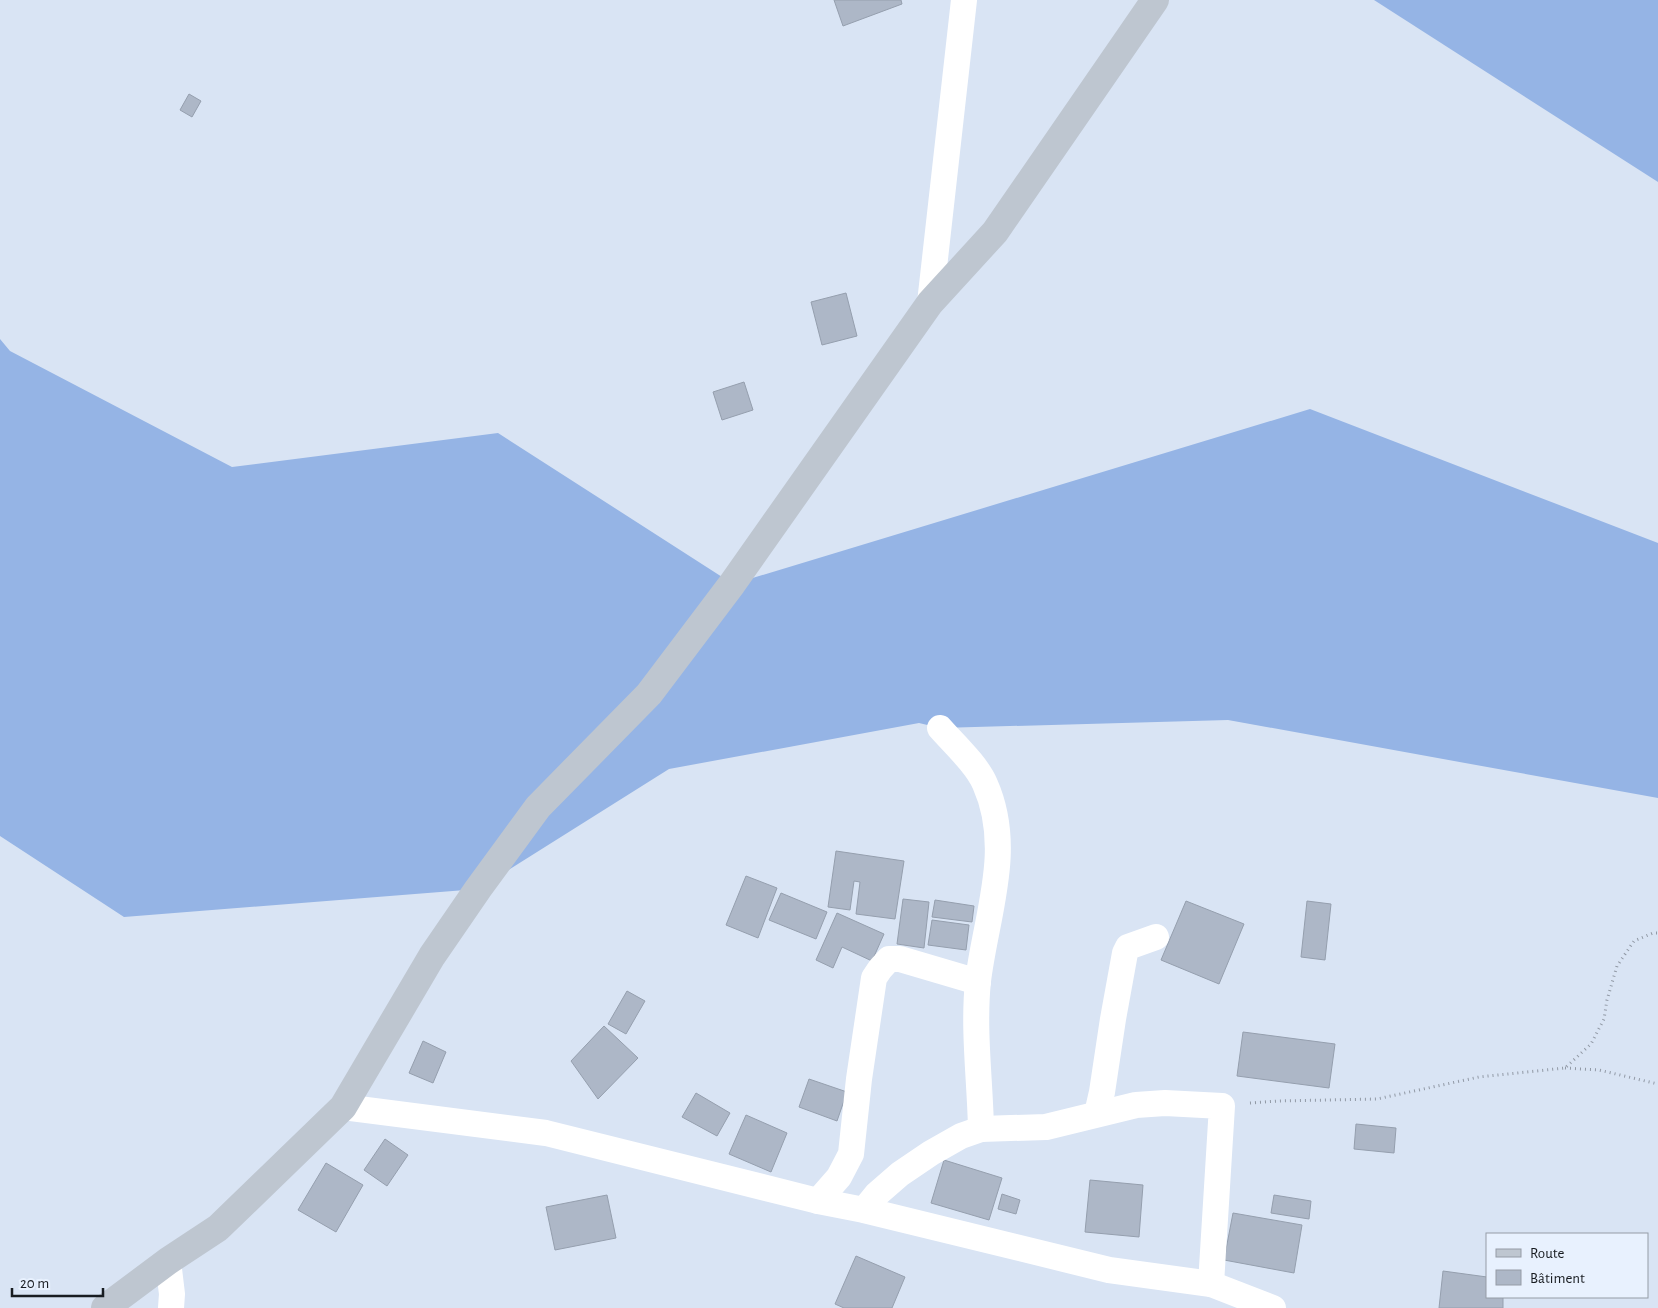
<svg xmlns="http://www.w3.org/2000/svg" width="1658" height="1308" font-family="'Alegreya Sans',sans-serif">
<style>
.forest{fill:#95b4e5}
.building{fill:#adb7c7;stroke:#959fae}
.lines{fill:none;stroke-linecap:round;stroke-linejoin:round}
.path{stroke:#9199a5;stroke-width:3;stroke-dasharray:1 4;stroke-linecap:butt}
.street{stroke:#fff;stroke-width:26}
.secondary{stroke:#bec6d0;stroke-width:28}
</style>
<rect width="100%" height="100%" fill="#d9e4f4"/>
<!-- forest -->
<g class="forest">
<path d="M 1374,0 L 1658,0 L 1658,182 Z"/>
<path d="M 0,339 L 10,351 L 232,467 L 498,433 L 733,584 L 1310,409 L 1658,543 L 1658,798 L 1228,720 L 940,728 L 919,723 L 669,769 L 478,889 L 124,917 L 0,836 Z"/>
</g>
<!-- building -->
<g class="building">
<path d="M 834,0 L 901,0 L 902,4 L 843,26 Z"/>
<path d="M 189,94 L 201,101 L 192,117 L 180,110 Z"/>
<path d="M 846,293 L 857,336 L 822,345 L 811,302 Z"/>
<path d="M 744,382 L 753,410 L 722,420 L 713,392 Z"/>
<path d="M 836,851 L 904,861 L 895,919 L 856,914 L 860,882 L 854,881 L 850,910 L 828,907 Z"/>
<path d="M 746,876 L 777,888 L 758,938 L 726,925 Z"/>
<path d="M 781,893 L 827,912 L 816,939 L 769,920 Z"/>
<path d="M 903,899 L 929,902 L 924,948 L 897,944 Z"/>
<path d="M 935,900 L 974,906 L 972,922 L 932,917 Z"/>
<path d="M 1186,901 L 1244,924 L 1219,984 L 1161,960 Z"/>
<path d="M 1307,901 L 1331,904 L 1325,960 L 1301,957 Z"/>
<path d="M 837,913 L 884,934 L 872,961 L 842,947 L 833,968 L 816,960 Z"/>
<path d="M 932,920 L 969,925 L 966,950 L 928,945 Z"/>
<path d="M 627,991 L 645,1001 L 626,1034 L 608,1024 Z"/>
<path d="M 604,1026 L 638,1058 L 598,1099 L 571,1061 Z"/>
<path d="M 1243,1032 L 1335,1044 L 1329,1088 L 1237,1076 Z"/>
<path d="M 423,1041 L 446,1052 L 433,1083 L 409,1073 Z"/>
<path d="M 809,1079 L 847,1092 L 837,1121 L 799,1107 Z"/>
<path d="M 696,1093 L 730,1113 L 717,1136 L 682,1117 Z"/>
<path d="M 746,1115 L 787,1133 L 771,1172 L 729,1154 Z"/>
<path d="M 1356,1124 L 1396,1128 L 1394,1153 L 1354,1149 Z"/>
<path d="M 385,1139 L 408,1155 L 387,1186 L 364,1170 Z"/>
<path d="M 944,1160 L 1002,1178 L 989,1220 L 931,1203 Z"/>
<path d="M 326,1163 L 363,1185 L 336,1232 L 298,1210 Z"/>
<path d="M 1090,1180 L 1143,1185 L 1139,1237 L 1085,1232 Z"/>
<path d="M 1002,1194 L 1020,1200 L 1016,1214 L 998,1209 Z"/>
<path d="M 607,1195 L 616,1238 L 555,1250 L 546,1207 Z"/>
<path d="M 1274,1195 L 1311,1201 L 1309,1219 L 1271,1213 Z"/>
<path d="M 1233,1213 L 1302,1225 L 1294,1273 L 1224,1260 Z"/>
<path d="M 856,1256 L 905,1277 L 892,1308 L 844,1308 L 835,1304 Z"/>
<path d="M 1443,1271 L 1487,1277 L 1487,1297 L 1503,1297 L 1503,1308 L 1439,1308 Z"/>
</g>
<g class="lines">
<!-- path -->
<g class="path">
<path d="M 1565,1068 L 1599,1070 L 1658,1084"/>
<path d="M 1250,1103 L 1278,1101 L 1377,1099 L 1479,1077 L 1565,1068 L 1591,1044 L 1604,1019 L 1607,1000 L 1617,966 L 1634,941 L 1653,933 L 1658,933"/>
</g>
<!-- street -->
<g class="street">
<path d="M 930,303 L 964,0"/>
<path d="M 940,728 C 954,744 977,765 985,784 C 1014,849 986,915 978,981 C 973,1030 980,1080 981,1129"/>
<path d="M 343,1107 L 546,1133 L 818,1201 L 864,1210 L 1109,1270 L 1211,1284 L 1273,1308"/>
<path d="M 1097,1114 L 1102,1092 L 1113,1019 L 1125,953 L 1128,947 L 1156,937"/>
<path d="M 818,1201 L 839,1177 L 851,1154 L 859,1079 L 874,978 L 880,969 L 889,959 L 900,959 L 978,982"/>
<path d="M 864,1210 L 877,1194 L 900,1174 L 931,1153 L 961,1136 L 981,1129 L 1046,1127 L 1136,1105 L 1165,1103 L 1222,1106 L 1211,1284"/>
<path d="M 168,1261 L 172,1294 L 171,1308"/>
</g>
<!-- secondary -->
<path class="secondary" d="M 105,1308 L 168,1261 L 218,1228 L 343,1107 L 432,956 L 478,889 L 538,807 L 649,694 L 732,584 L 930,303 L 995,232 L 1155,0"/>
</g>
<!-- legend -->
<rect x="1486" y="1233" width="162" height="65" fill="#e8f1fe" stroke="#959ca6"/>
<rect x="1496" y="1249" width="25" height="8" fill="#bec6d0" stroke="#959ca6"/>
<text x="1530" y="1258" font-size="15" fill="#181c21">Route</text>
<rect x="1496" y="1270" width="25" height="15" fill="#adb7c7" stroke="#959ca6"/>
<text x="1530" y="1283" font-size="15" fill="#181c21">Bâtiment</text>
<!-- scale -->
<path d="M12 1288v8h91v-8" fill="none" stroke="#181c21" stroke-width="2.5"/>
<text x="20" y="1288" font-size="15" fill="#181c21" stroke="#e8f1fe" stroke-width="4" paint-order="stroke">20 m</text>
</svg>
